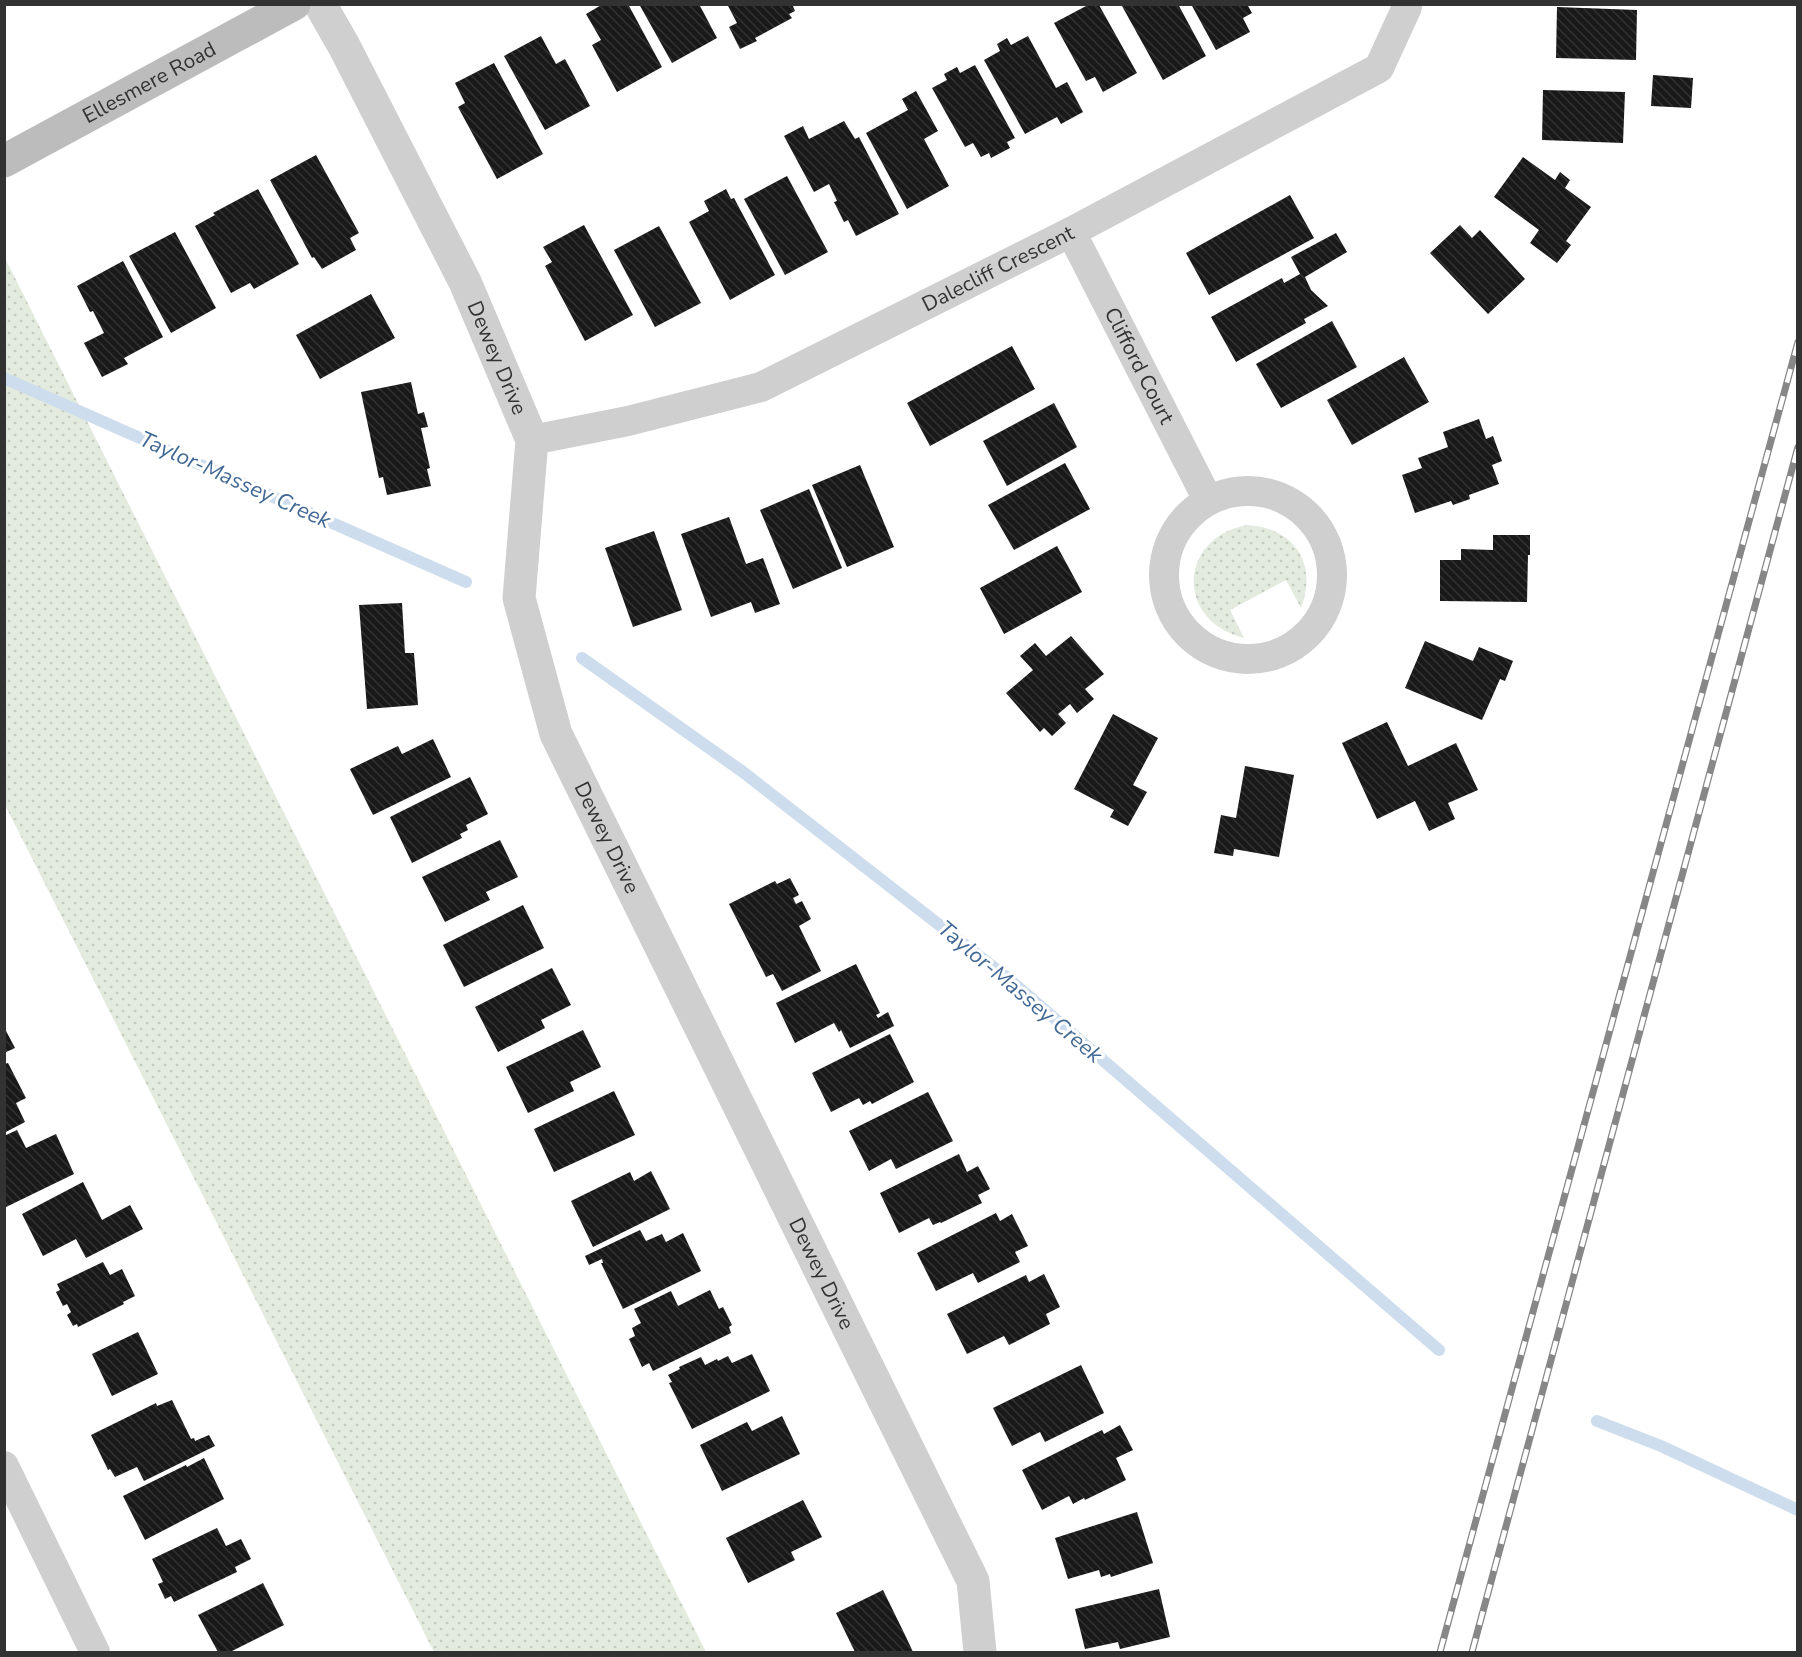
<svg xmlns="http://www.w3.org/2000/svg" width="1802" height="1657" font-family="'Nunito Sans',sans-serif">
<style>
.grass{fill:url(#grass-dots)}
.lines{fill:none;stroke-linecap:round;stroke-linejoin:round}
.stream{stroke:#cedded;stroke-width:12}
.building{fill:url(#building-back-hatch)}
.minor{stroke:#cfcfcf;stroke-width:30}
.tertiary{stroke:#cfcfcf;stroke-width:33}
.secondary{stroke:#bcbcbc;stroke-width:33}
.rail-casing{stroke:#878787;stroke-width:7}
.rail{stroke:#fff;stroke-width:4.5;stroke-dasharray:14;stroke-linecap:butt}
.labels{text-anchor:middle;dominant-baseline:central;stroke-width:6;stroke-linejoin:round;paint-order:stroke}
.street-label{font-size:21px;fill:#323232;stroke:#fff}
.water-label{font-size:22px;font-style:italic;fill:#406894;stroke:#fff}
</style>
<defs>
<pattern id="grass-dots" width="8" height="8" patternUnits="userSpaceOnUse" patternTransform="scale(1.5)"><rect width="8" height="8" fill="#e3ebde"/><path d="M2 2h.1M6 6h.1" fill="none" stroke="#c3cabf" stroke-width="1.8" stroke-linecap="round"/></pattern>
<pattern id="building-back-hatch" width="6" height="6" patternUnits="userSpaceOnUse" patternTransform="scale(1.5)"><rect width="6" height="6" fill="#191919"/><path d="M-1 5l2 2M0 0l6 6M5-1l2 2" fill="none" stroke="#323232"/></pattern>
</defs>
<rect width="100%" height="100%" fill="#fff"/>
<!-- grass -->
<g class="grass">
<path d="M 4,258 L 5,258 L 706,1652 L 434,1652 L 5,805 Z"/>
<path d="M 1247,525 C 1294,528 1318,563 1301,608 L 1286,580 L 1230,610 L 1244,638 C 1175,621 1178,538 1247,525 Z"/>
</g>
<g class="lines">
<!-- stream -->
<g class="stream">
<path d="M 4,378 L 466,582"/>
<path d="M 582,658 L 743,772 L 1010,980 L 1439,1350"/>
<path d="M 1597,1421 L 1661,1446 L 1798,1510"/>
</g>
</g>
<!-- building -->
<g class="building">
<path d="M 603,4 L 628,4 L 662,67 L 617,92 L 592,45 L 601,40 L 586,14 Z"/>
<path d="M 639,4 L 699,4 L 717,38 L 672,63 Z"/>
<path d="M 727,4 L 792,4 L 795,11 L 789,14 L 792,18 L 755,38 L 757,41 L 740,49 L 729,27 L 737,23 Z"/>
<path d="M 1124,4 L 1178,4 L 1206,56 L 1163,80 L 1122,6 Z"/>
<path d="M 1191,4 L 1247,4 L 1252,13 L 1243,18 L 1250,32 L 1216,50 Z"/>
<path d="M 1088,5 L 1099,5 L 1137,73 L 1103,92 L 1095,77 L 1086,81 L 1054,23 Z"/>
<path d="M 1557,7 L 1637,10 L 1636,60 L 1556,58 Z"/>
<path d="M 541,36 L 556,64 L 565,59 L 590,106 L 545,130 L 504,56 Z"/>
<path d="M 1028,36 L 1056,88 L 1067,82 L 1083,112 L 1061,124 L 1057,117 L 1025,134 L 984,60 L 1000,51 L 997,44 L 1007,38 L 1011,45 Z"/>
<path d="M 494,63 L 543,154 L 497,179 L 458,107 L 465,103 L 455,83 Z"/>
<path d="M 975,65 L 1015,138 L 1007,142 L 1010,148 L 991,158 L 989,153 L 981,157 L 973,143 L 965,147 L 932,88 L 947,80 L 944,74 L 957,67 L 960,73 Z"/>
<path d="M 1653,75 L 1693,78 L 1691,108 L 1651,106 Z"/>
<path d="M 1543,90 L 1625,92 L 1623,143 L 1542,140 Z"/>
<path d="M 916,91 L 938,131 L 924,139 L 949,186 L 907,209 L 866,133 L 908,110 L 902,99 Z"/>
<path d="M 844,121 L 855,139 L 859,137 L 899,214 L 856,236 L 848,220 L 844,222 L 834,202 L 837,201 L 829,184 L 814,192 L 784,136 L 803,126 L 809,139 Z"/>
<path d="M 316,155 L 359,233 L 350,238 L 356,250 L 322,269 L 314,257 L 312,258 L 270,180 Z"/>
<path d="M 1523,157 L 1555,180 L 1560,172 L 1570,180 L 1565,188 L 1591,207 L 1566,241 L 1571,245 L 1557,263 L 1530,243 L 1539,230 L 1494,197 Z"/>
<path d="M 787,176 L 828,252 L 785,275 L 744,199 Z"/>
<path d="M 258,189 L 299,264 L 254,289 L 250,283 L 231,293 L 195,226 L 215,215 L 213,213 Z"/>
<path d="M 726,189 L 731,199 L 734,198 L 775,275 L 730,300 L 689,222 L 709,211 L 704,201 Z"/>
<path d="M 1290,195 L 1314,238 L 1209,295 L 1186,253 Z"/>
<path d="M 584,225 L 633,315 L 585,341 L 545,266 L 552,262 L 543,247 Z"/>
<path d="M 1460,225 L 1472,238 L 1480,230 L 1525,279 L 1488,314 L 1430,253 Z"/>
<path d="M 659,226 L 701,303 L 655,327 L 614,250 Z"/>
<path d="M 175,232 L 216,308 L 171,333 L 129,256 Z"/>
<path d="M 1336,233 L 1347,252 L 1305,277 L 1311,290 L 1328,306 L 1304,319 L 1306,323 L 1236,362 L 1211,317 L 1282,278 L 1284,283 L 1300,274 L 1291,257 Z"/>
<path d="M 123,261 L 163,337 L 124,358 L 128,364 L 102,377 L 84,343 L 104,333 L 93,311 L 90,312 L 77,286 Z"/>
<path d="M 371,294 L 395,338 L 320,379 L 296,335 Z"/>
<path d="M 1332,321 L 1357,367 L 1281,408 L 1256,364 Z"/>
<path d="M 1012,346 L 1035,389 L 930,446 L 907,403 Z"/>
<path d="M 1404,357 L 1429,402 L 1352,445 L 1327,400 Z"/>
<path d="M 411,382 L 418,414 L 424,412 L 428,427 L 421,428 L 430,468 L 427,469 L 431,486 L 387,495 L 383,477 L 379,478 L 361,392 Z"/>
<path d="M 1054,403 L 1077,447 L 1007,486 L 983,441 Z"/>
<path d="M 1479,419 L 1486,439 L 1493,436 L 1502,461 L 1492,465 L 1499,484 L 1469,495 L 1470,499 L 1453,505 L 1451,501 L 1415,513 L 1402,475 L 1422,468 L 1418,458 L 1448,447 L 1443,432 Z"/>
<path d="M 1065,463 L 1090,509 L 1014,550 L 988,505 Z"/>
<path d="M 860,465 L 894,547 L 847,567 L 812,485 Z"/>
<path d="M 809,489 L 842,568 L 793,589 L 760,510 Z"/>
<path d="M 729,517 L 746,564 L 763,558 L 780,604 L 755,613 L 751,602 L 711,617 L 681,534 Z"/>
<path d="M 654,531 L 682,610 L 633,627 L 605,548 Z"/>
<path d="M 1493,535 L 1530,535 L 1530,555 L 1528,555 L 1527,602 L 1440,601 L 1440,560 L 1461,560 L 1461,549 L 1493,550 Z"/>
<path d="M 1057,546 L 1082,592 L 1004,634 L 980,588 Z"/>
<path d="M 402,603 L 405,653 L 414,653 L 418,705 L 367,709 L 359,605 Z"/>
<path d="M 1071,636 L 1104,674 L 1085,689 L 1094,699 L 1077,713 L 1070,704 L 1058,714 L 1066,723 L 1052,736 L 1044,728 L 1040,732 L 1006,693 L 1033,670 L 1020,656 L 1035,643 L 1046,656 Z"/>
<path d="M 1425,641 L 1473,661 L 1479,647 L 1513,661 L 1505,681 L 1500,679 L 1482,720 L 1405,688 Z"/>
<path d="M 1113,714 L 1158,738 L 1133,785 L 1147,792 L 1128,826 L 1110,817 L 1114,810 L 1074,789 Z"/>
<path d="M 1387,722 L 1408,766 L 1456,743 L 1478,790 L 1448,803 L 1455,819 L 1429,831 L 1415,801 L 1377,819 L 1342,743 Z"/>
<path d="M 433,739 L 451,777 L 373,815 L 350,769 L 398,746 L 402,754 Z"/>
<path d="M 1245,766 L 1294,775 L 1279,857 L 1234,849 L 1233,856 L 1214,853 L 1221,815 L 1236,818 Z"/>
<path d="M 470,777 L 488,814 L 466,825 L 468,830 L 460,834 L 462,838 L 412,863 L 390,817 Z"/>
<path d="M 500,840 L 518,877 L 486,892 L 490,900 L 445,922 L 422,877 Z"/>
<path d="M 790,878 L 799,895 L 793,898 L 796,904 L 802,901 L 811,919 L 799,926 L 821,971 L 782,991 L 773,974 L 766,977 L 729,904 L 775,881 L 777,884 Z"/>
<path d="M 523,905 L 544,948 L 464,987 L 443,945 Z"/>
<path d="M 856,964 L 880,1013 L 876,1015 L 878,1018 L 888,1012 L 894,1026 L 850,1048 L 841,1030 L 839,1032 L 834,1023 L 795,1043 L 776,1003 Z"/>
<path d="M 552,968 L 571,1005 L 541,1020 L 545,1028 L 498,1052 L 475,1007 Z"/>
<path d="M 4,1027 L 15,1048 L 4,1053 Z"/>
<path d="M 583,1030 L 601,1067 L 570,1082 L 574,1091 L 528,1113 L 506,1067 Z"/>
<path d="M 890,1034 L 914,1082 L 872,1104 L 870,1101 L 863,1105 L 859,1098 L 831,1112 L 812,1073 Z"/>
<path d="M 8,1063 L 26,1098 L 16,1103 L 25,1122 L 4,1133 L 4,1064 Z"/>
<path d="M 614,1091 L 635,1135 L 554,1172 L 534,1129 Z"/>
<path d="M 928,1092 L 953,1141 L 896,1169 L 891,1159 L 869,1171 L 849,1131 Z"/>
<path d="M 17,1130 L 26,1148 L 56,1134 L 74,1174 L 4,1208 L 4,1136 Z"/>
<path d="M 959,1154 L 967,1172 L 978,1166 L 990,1189 L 978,1195 L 982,1203 L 941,1223 L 940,1222 L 933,1225 L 929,1218 L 899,1233 L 880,1193 Z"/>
<path d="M 651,1171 L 670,1209 L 593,1247 L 571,1201 L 630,1172 L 634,1181 Z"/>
<path d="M 83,1182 L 102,1220 L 130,1205 L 143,1229 L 86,1258 L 76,1239 L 43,1256 L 22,1214 Z"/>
<path d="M 996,1213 L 1000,1221 L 1012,1214 L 1028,1246 L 1015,1252 L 1020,1262 L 978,1283 L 973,1273 L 936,1291 L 917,1253 Z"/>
<path d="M 640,1230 L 646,1241 L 662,1234 L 666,1242 L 683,1233 L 701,1271 L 623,1309 L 601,1263 L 603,1263 L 602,1259 L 589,1265 L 585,1256 Z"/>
<path d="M 103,1262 L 110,1275 L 122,1269 L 135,1296 L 123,1302 L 124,1304 L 78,1327 L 77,1324 L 73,1326 L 67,1315 L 71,1312 L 67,1304 L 63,1306 L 56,1292 L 60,1290 L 57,1284 Z"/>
<path d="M 1044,1274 L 1060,1307 L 1046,1314 L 1050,1324 L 1009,1345 L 1004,1336 L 967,1354 L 947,1314 L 1026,1275 L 1029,1282 Z"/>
<path d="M 710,1290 L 719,1309 L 723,1307 L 732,1325 L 729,1327 L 731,1333 L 653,1371 L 649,1363 L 642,1367 L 629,1339 L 635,1336 L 632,1328 L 641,1323 L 634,1309 L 671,1291 L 678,1306 Z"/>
<path d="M 138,1332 L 158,1374 L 112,1396 L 92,1354 Z"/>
<path d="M 752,1354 L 770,1391 L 692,1429 L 669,1383 L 672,1382 L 668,1375 L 680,1369 L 679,1367 L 701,1357 L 705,1365 L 717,1359 L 718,1361 L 728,1356 L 732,1363 Z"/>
<path d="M 1081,1365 L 1104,1413 L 1045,1442 L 1040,1432 L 1012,1446 L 993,1408 Z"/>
<path d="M 172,1400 L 191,1439 L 194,1438 L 195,1441 L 209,1435 L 215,1446 L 144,1481 L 137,1467 L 115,1477 L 110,1469 L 108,1470 L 91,1435 L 156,1403 L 157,1406 Z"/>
<path d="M 782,1416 L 800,1454 L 722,1491 L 700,1445 L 747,1422 L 752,1431 Z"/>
<path d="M 1120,1425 L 1133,1450 L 1116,1458 L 1126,1480 L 1085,1500 L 1084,1498 L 1073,1504 L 1069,1496 L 1042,1510 L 1022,1470 L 1102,1430 L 1104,1434 Z"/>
<path d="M 204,1458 L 224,1499 L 145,1540 L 123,1496 L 186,1465 L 187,1467 Z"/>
<path d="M 803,1500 L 822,1537 L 791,1552 L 795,1560 L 748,1583 L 726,1538 Z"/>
<path d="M 1137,1512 L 1153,1563 L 1111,1577 L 1110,1574 L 1101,1577 L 1099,1570 L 1068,1579 L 1055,1538 Z"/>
<path d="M 217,1528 L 226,1546 L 241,1539 L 251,1559 L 235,1567 L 237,1572 L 174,1602 L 171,1596 L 165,1599 L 158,1584 L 163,1582 L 152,1559 Z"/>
<path d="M 263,1583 L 284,1625 L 230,1652 L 218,1652 L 198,1615 Z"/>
<path d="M 1159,1589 L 1170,1637 L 1120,1649 L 1118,1642 L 1085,1649 L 1075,1609 Z"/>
<path d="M 883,1590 L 906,1637 L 913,1652 L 855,1652 L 836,1613 Z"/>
</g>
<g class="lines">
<!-- minor -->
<g class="minor">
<path id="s1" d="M 1071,232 L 1208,500"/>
<path id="s2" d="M 532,440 L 628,421 L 761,387 L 1071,232 L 1379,68 L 1407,7 L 1406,4"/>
<circle cx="1248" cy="575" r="84"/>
<path d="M 4,1466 L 95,1652"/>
</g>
<!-- tertiary -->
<path class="tertiary" id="s3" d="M 320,4 L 344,46 L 465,282 L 532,440 L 519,598 L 556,734 L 973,1581 L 980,1652"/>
<!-- secondary -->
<path class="secondary" id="s4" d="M 4,161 L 294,4"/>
<defs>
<g id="rail">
<path d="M 1440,1652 L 1798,342"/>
<path d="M 1472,1652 L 1798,447"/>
</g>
</defs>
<!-- rail casing -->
<use href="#rail" class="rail-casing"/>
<!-- rail -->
<use href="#rail" class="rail"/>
</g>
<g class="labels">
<!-- street labels -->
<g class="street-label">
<text stroke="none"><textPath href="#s4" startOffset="165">Ellesmere Road</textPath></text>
<text stroke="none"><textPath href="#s2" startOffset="500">Dalecliff Crescent</textPath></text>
<text stroke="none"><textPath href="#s3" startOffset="396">Dewey Drive</textPath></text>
<text stroke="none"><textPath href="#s1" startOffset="150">Clifford Court</textPath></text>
<text stroke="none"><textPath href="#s3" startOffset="900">Dewey Drive</textPath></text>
<text stroke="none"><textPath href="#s3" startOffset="1386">Dewey Drive</textPath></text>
</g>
<!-- water labels -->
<g class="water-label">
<text transform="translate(235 480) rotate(24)">Taylor-Massey Creek</text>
<text transform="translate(1020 992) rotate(40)">Taylor-Massey Creek</text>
</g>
</g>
<!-- border -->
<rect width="1802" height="1657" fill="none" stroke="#323232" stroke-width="12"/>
</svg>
